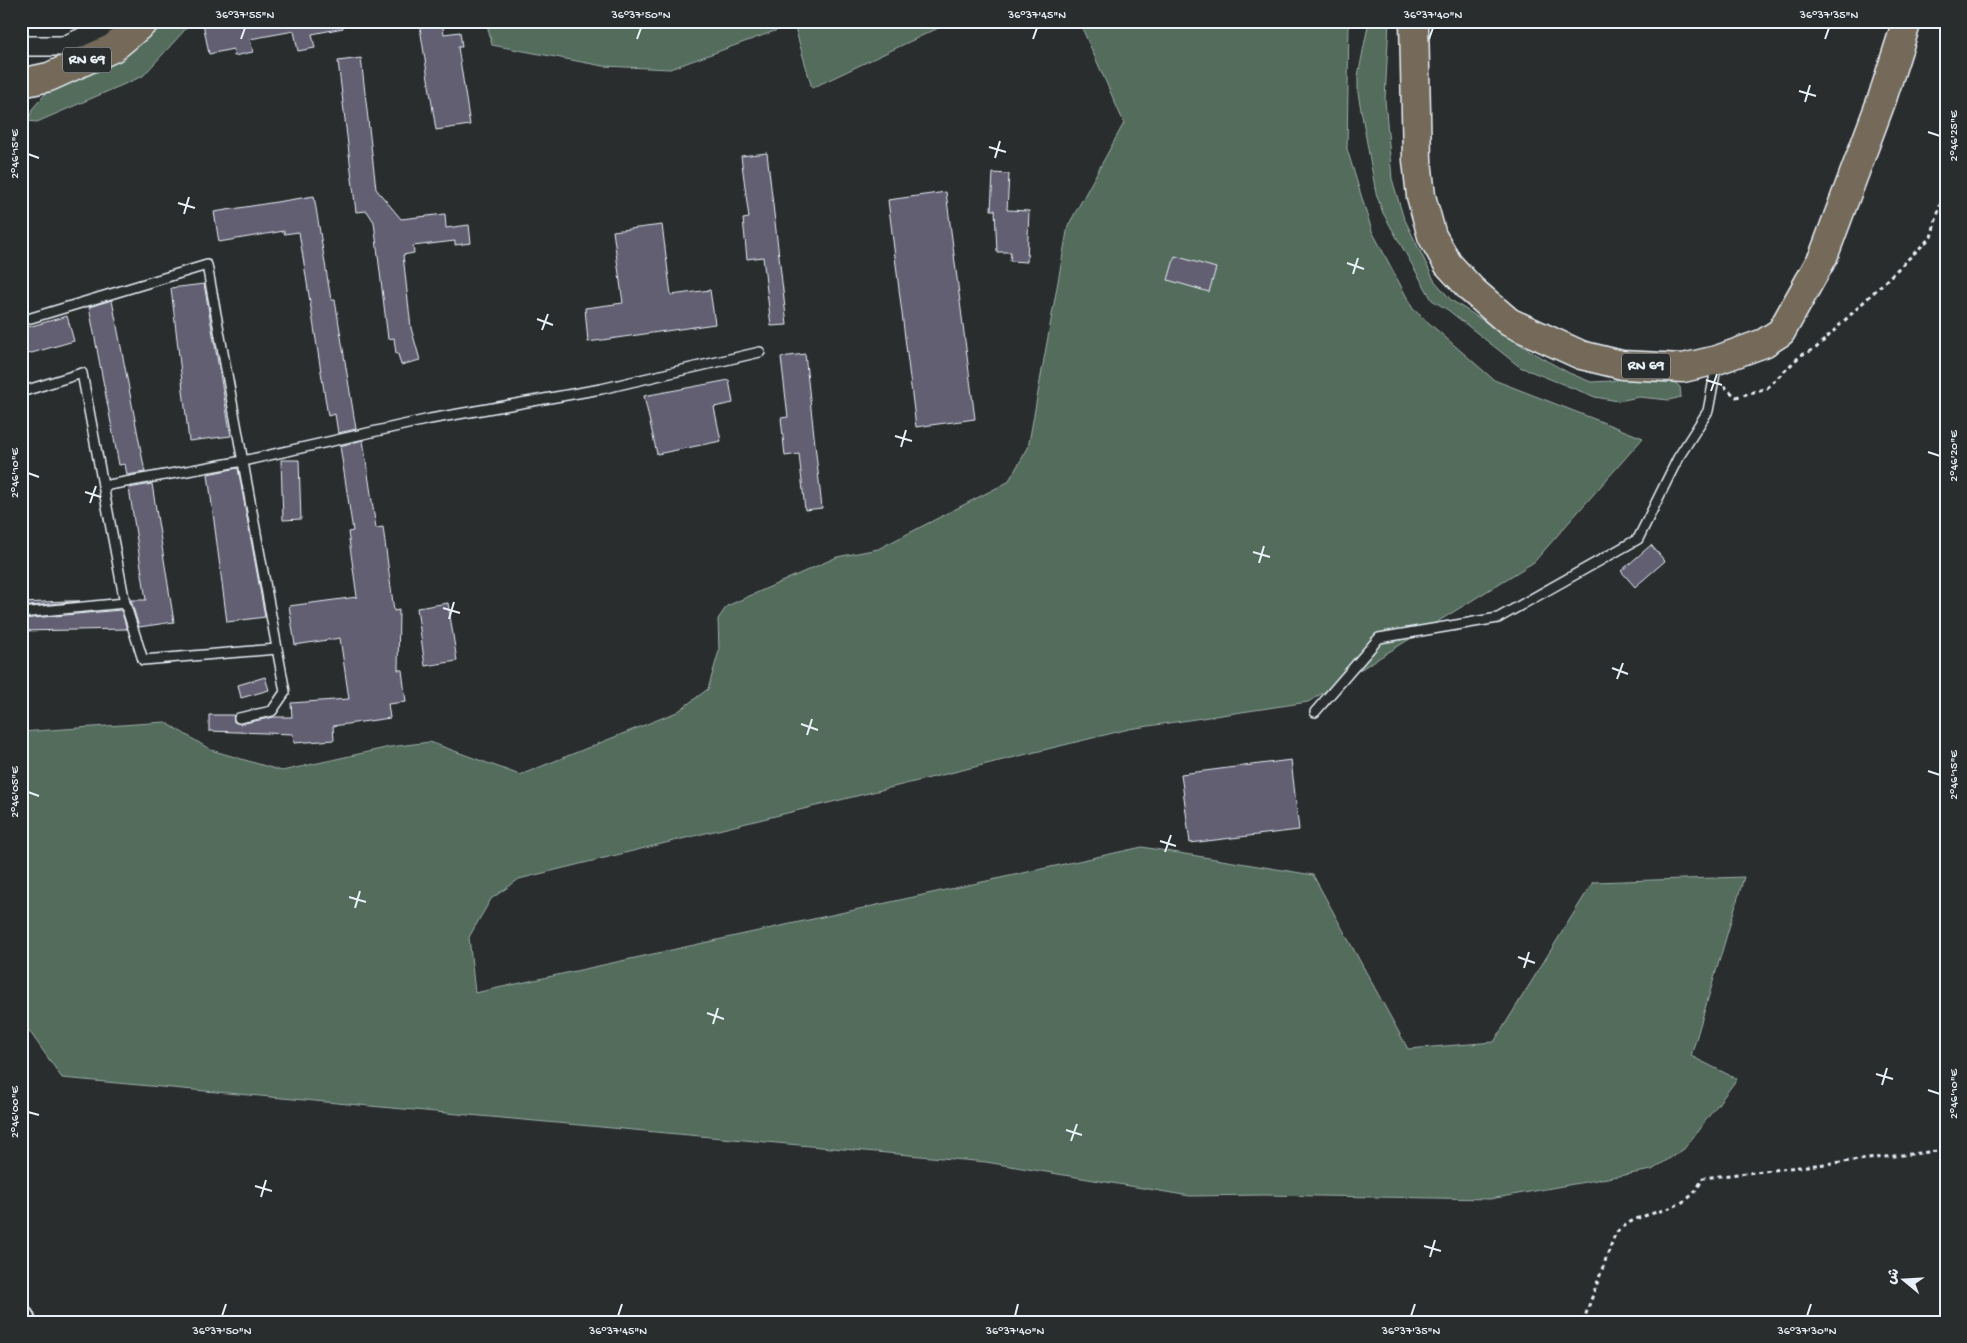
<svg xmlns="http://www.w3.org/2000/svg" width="1967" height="1343" font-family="'Gochi Hand','Playpen Sans Arabic',sans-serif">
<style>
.green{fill:#526c5c;stroke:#9daeaa}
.building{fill:#625f72;stroke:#e8f1f8}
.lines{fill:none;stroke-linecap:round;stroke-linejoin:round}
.lane-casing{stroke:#e8f1f8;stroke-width:12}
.street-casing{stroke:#e8f1f8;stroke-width:22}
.secondary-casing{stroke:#e8f1f8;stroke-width:30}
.primary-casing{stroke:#e8f1f8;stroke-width:31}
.path{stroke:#e8f1f8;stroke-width:3;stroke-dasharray:4 4;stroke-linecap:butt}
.lane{stroke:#2a2d2e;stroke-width:9}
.street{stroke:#2a2d2e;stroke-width:19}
.secondary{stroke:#2a2d2e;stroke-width:26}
.primary{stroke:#746a5a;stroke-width:28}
.ticks{fill:none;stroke:#e8f1f8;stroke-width:2}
.labels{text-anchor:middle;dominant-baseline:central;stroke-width:4;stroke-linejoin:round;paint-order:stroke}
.shield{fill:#2a2d2e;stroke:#afb6bb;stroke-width:1}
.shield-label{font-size:15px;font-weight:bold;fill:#e8f1f8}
.neatline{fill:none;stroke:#e8f1f8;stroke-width:2}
.ticks-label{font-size:12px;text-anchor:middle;fill:#e8f1f8}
</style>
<rect width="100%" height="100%" fill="#2a2d2e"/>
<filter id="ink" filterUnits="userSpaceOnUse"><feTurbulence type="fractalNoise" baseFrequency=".02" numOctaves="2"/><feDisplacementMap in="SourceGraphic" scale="10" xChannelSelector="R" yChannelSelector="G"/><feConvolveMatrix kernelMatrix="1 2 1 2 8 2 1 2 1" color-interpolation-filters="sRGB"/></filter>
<g filter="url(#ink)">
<!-- green -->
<g class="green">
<path d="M 157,21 L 193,21 L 143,76 L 37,122 L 28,121 L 33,108 L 48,91 Z"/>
<path d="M 486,21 L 953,21 L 812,88 L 794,24 L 670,69 L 603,66 L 492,45 Z"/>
<path d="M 1079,21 L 1349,21 L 1347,149 L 1372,231 L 1413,309 L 1494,380 L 1643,438 L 1534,562 L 1308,702 L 1129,729 L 519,879 L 491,899 L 469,937 L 475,993 L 1142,847 L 1313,875 L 1408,1049 L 1494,1042 L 1593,882 L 1744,877 L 1691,1056 L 1737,1079 L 1684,1149 L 1652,1170 L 1490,1199 L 1263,1195 L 1190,1196 L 986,1162 L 62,1078 L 21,1019 L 21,732 L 165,722 L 211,750 L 282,771 L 390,747 L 430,742 L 520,775 L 677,712 L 708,689 L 719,651 L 718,619 L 727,606 L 837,557 L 878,549 L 1008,482 L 1028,448 L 1068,226 L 1124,123 Z"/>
<path d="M 1369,21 L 1389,21 L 1385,100 L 1392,179 L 1403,216 L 1434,280 L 1451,300 L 1540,357 L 1569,373 L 1591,382 L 1611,381 L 1632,376 L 1671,379 L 1680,387 L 1681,397 L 1669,400 L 1639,397 L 1618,401 L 1595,397 L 1520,367 L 1448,310 L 1432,300 L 1383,213 L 1376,193 L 1358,93 L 1358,76 Z"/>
</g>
<!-- building -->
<g class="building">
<path d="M 210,21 L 343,21 L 343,28 L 312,34 L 315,48 L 298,51 L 294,31 L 250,39 L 253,52 L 234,56 L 233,49 L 209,54 L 203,23 Z"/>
<path d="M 419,21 L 442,21 L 444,34 L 460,32 L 462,47 L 458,47 L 470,125 L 436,130 Z"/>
<path d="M 361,58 L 376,189 L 401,219 L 445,214 L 446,228 L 469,225 L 471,243 L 455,245 L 455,241 L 413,246 L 414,253 L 403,255 L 411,328 L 420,360 L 401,365 L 398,354 L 396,354 L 394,338 L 388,339 L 374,222 L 367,211 L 356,212 L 338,61 Z"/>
<path d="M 767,153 L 787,325 L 771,326 L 763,257 L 747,259 L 743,219 L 749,218 L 741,156 Z"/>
<path d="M 993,173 L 1009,174 L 1007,210 L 1029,211 L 1027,262 L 1010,261 L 1011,252 L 997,252 L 995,210 L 991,210 Z"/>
<path d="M 946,192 L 975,419 L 916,427 L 888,200 Z"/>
<path d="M 314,196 L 331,300 L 335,300 L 356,429 L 338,433 L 335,414 L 328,416 L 299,232 L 284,234 L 284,231 L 219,242 L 214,212 Z"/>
<path d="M 662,225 L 671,295 L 710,290 L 715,324 L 588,342 L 585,308 L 623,303 L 613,231 Z"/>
<path d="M 1175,256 L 1216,268 L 1209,292 L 1168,280 Z"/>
<path d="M 204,284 L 231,436 L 189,441 L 171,288 Z"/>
<path d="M 112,300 L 145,472 L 127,475 L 125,464 L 119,465 L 89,307 Z"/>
<path d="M 67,316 L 74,341 L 21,356 L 21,329 Z"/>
<path d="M 805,354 L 822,508 L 805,510 L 799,454 L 785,456 L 781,418 L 788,417 L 781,357 Z"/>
<path d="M 729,380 L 733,403 L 714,407 L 721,441 L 657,454 L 644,396 Z"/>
<path d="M 363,440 L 376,528 L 383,527 L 394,611 L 399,610 L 398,670 L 402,670 L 406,702 L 388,704 L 390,718 L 333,726 L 334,740 L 294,743 L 293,734 L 209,731 L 209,715 L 233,715 L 234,722 L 240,724 L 274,717 L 292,717 L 291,703 L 349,699 L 340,638 L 295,645 L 289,606 L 357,597 L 348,532 L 353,531 L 340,446 Z"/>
<path d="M 281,460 L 299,460 L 301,519 L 283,520 Z"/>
<path d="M 238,468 L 265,617 L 227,622 L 208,474 Z"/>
<path d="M 152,484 L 174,622 L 139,627 L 131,600 L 146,600 L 129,488 Z"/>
<path d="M 1651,545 L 1665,561 L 1635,587 L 1621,571 Z"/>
<path d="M 67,601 L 80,601 L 21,607 L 21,603 Z"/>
<path d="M 448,603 L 457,661 L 425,666 L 417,608 Z"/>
<path d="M 121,610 L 127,629 L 21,631 L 21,619 Z"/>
<path d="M 265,677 L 269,690 L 241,698 L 238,685 Z"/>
<path d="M 1291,760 L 1299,830 L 1190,843 L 1181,774 Z"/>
</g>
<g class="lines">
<defs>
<g id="lane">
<path d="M 21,321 L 207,265 L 285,692 L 272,711 L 239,718"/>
<path d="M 21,392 L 82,373 L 125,603 L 143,660 L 277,649"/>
<path d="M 103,486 L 243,461 L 430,419 L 601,389 L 760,352"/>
<path d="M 21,613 L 125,603"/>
<path d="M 1315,712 L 1379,638 L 1498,618 L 1638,539 L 1678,458 L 1708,411 L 1717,363"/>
</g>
<path id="street" d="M 21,46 L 64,46 L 115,23"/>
<path id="secondary" d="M 21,1319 L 22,1322"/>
<g id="primary">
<path d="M 1414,21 L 1417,160 L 1421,196 L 1432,236 L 1448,264 L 1472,290 L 1509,322 L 1581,355 L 1622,365 L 1683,368 L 1717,360 L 1764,343 L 1781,332 L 1823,257 L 1882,99 L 1907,21"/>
<path d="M 21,83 L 49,77 L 113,48 L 145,21"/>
</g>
</defs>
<!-- lane casing -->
<use href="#lane" class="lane-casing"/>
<!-- street casing -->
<use href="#street" class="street-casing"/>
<!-- secondary casing -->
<use href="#secondary" class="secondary-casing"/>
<!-- primary casing -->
<use href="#primary" class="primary-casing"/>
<!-- path -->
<g class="path">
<path d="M 1724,386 L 1736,397 L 1767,388 L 1801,355 L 1815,349 L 1931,237 L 1946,185"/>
<path d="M 1583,1322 L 1615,1234 C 1637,1209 1671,1216 1693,1194 C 1697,1190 1700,1183 1703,1178 L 1946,1150"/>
</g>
<!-- lane -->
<use href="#lane" class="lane"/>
<!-- street -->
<use href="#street" class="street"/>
<!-- secondary -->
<use href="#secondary" class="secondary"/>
<!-- primary -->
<use href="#primary" class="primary"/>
</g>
</g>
<!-- ticks -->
<path class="ticks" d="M 241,39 L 245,28M 637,39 L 641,28M 1033,39 L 1037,28M 1429,39 L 1433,28M 1825,39 L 1829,28M 1799,91 L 1816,96M 1805,102 L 1810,85M 1928,132 L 1940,136M 989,147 L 1006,152M 28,154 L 39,158M 995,158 L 1000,141M 178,203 L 195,208M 184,214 L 189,197M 1347,263 L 1364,269M 1353,274 L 1358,258M 537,319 L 553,325M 542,330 L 548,314M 1706,380 L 1722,385M 1711,391 L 1717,374M 895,436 L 912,441M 901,447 L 906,430M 1928,452 L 1940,456M 28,473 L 39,477M 85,492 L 101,497M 90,503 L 96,486M 1253,552 L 1270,557M 1259,563 L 1264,546M 443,608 L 460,613M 449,619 L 454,602M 1612,668 L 1628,674M 1617,679 L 1623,663M 801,724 L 818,730M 807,735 L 812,719M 1928,771 L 1940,775M 28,792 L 39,796M 1160,841 L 1176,846M 1165,852 L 1171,835M 349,897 L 366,902M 355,908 L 360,891M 1518,957 L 1535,963M 1524,968 L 1529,952M 707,1013 L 724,1019M 713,1024 L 718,1008M 1876,1074 L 1893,1079M 1882,1085 L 1887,1068M 1928,1090 L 1940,1094M 28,1112 L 39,1115M 1066,1130 L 1082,1135M 1071,1141 L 1077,1124M 255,1186 L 272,1191M 261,1197 L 266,1180M 1424,1246 L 1441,1251M 1430,1257 L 1435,1240M 222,1316 L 226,1304M 618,1316 L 622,1304M 1015,1316 L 1018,1304M 1411,1316 L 1415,1304M 1807,1316 L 1811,1304"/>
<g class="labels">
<!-- shield labels -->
<g class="shield">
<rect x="63" y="47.5" width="48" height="25" rx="4"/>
<rect x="1622" y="353.5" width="48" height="25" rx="4"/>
</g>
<g class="shield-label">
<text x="87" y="60">RN 69</text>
<text x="1646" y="366">RN 69</text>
</g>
</g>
<!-- margin -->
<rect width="1967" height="1343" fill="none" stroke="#2a2d2e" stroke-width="55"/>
<!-- north arrow -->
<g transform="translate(1904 1280) rotate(288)" stroke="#2a2d2e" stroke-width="4" paint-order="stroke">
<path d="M0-4L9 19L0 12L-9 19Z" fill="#e8f1f8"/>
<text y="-8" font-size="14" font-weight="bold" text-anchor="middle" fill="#e8f1f8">ش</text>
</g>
<rect x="28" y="28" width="1912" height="1288" class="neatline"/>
<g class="ticks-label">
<text x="245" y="18">36°37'55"N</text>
<text x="641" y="18">36°37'50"N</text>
<text x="1037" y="18">36°37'45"N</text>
<text x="1433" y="18">36°37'40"N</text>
<text x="1829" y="18">36°37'35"N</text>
<text transform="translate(1953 136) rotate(-90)" y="4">2°46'25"E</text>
<text transform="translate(14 154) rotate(-90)" y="4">2°46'15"E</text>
<text transform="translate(1953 456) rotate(-90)" y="4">2°46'20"E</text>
<text transform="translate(14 473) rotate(-90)" y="4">2°46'10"E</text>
<text transform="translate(1953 775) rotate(-90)" y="4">2°46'15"E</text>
<text transform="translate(14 792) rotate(-90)" y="4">2°46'05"E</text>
<text transform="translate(1953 1094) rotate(-90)" y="4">2°46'10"E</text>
<text transform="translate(14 1112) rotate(-90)" y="4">2°46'00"E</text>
<text x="222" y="1334">36°37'50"N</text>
<text x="618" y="1334">36°37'45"N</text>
<text x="1015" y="1334">36°37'40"N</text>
<text x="1411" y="1334">36°37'35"N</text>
<text x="1807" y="1334">36°37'30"N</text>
</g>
</svg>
